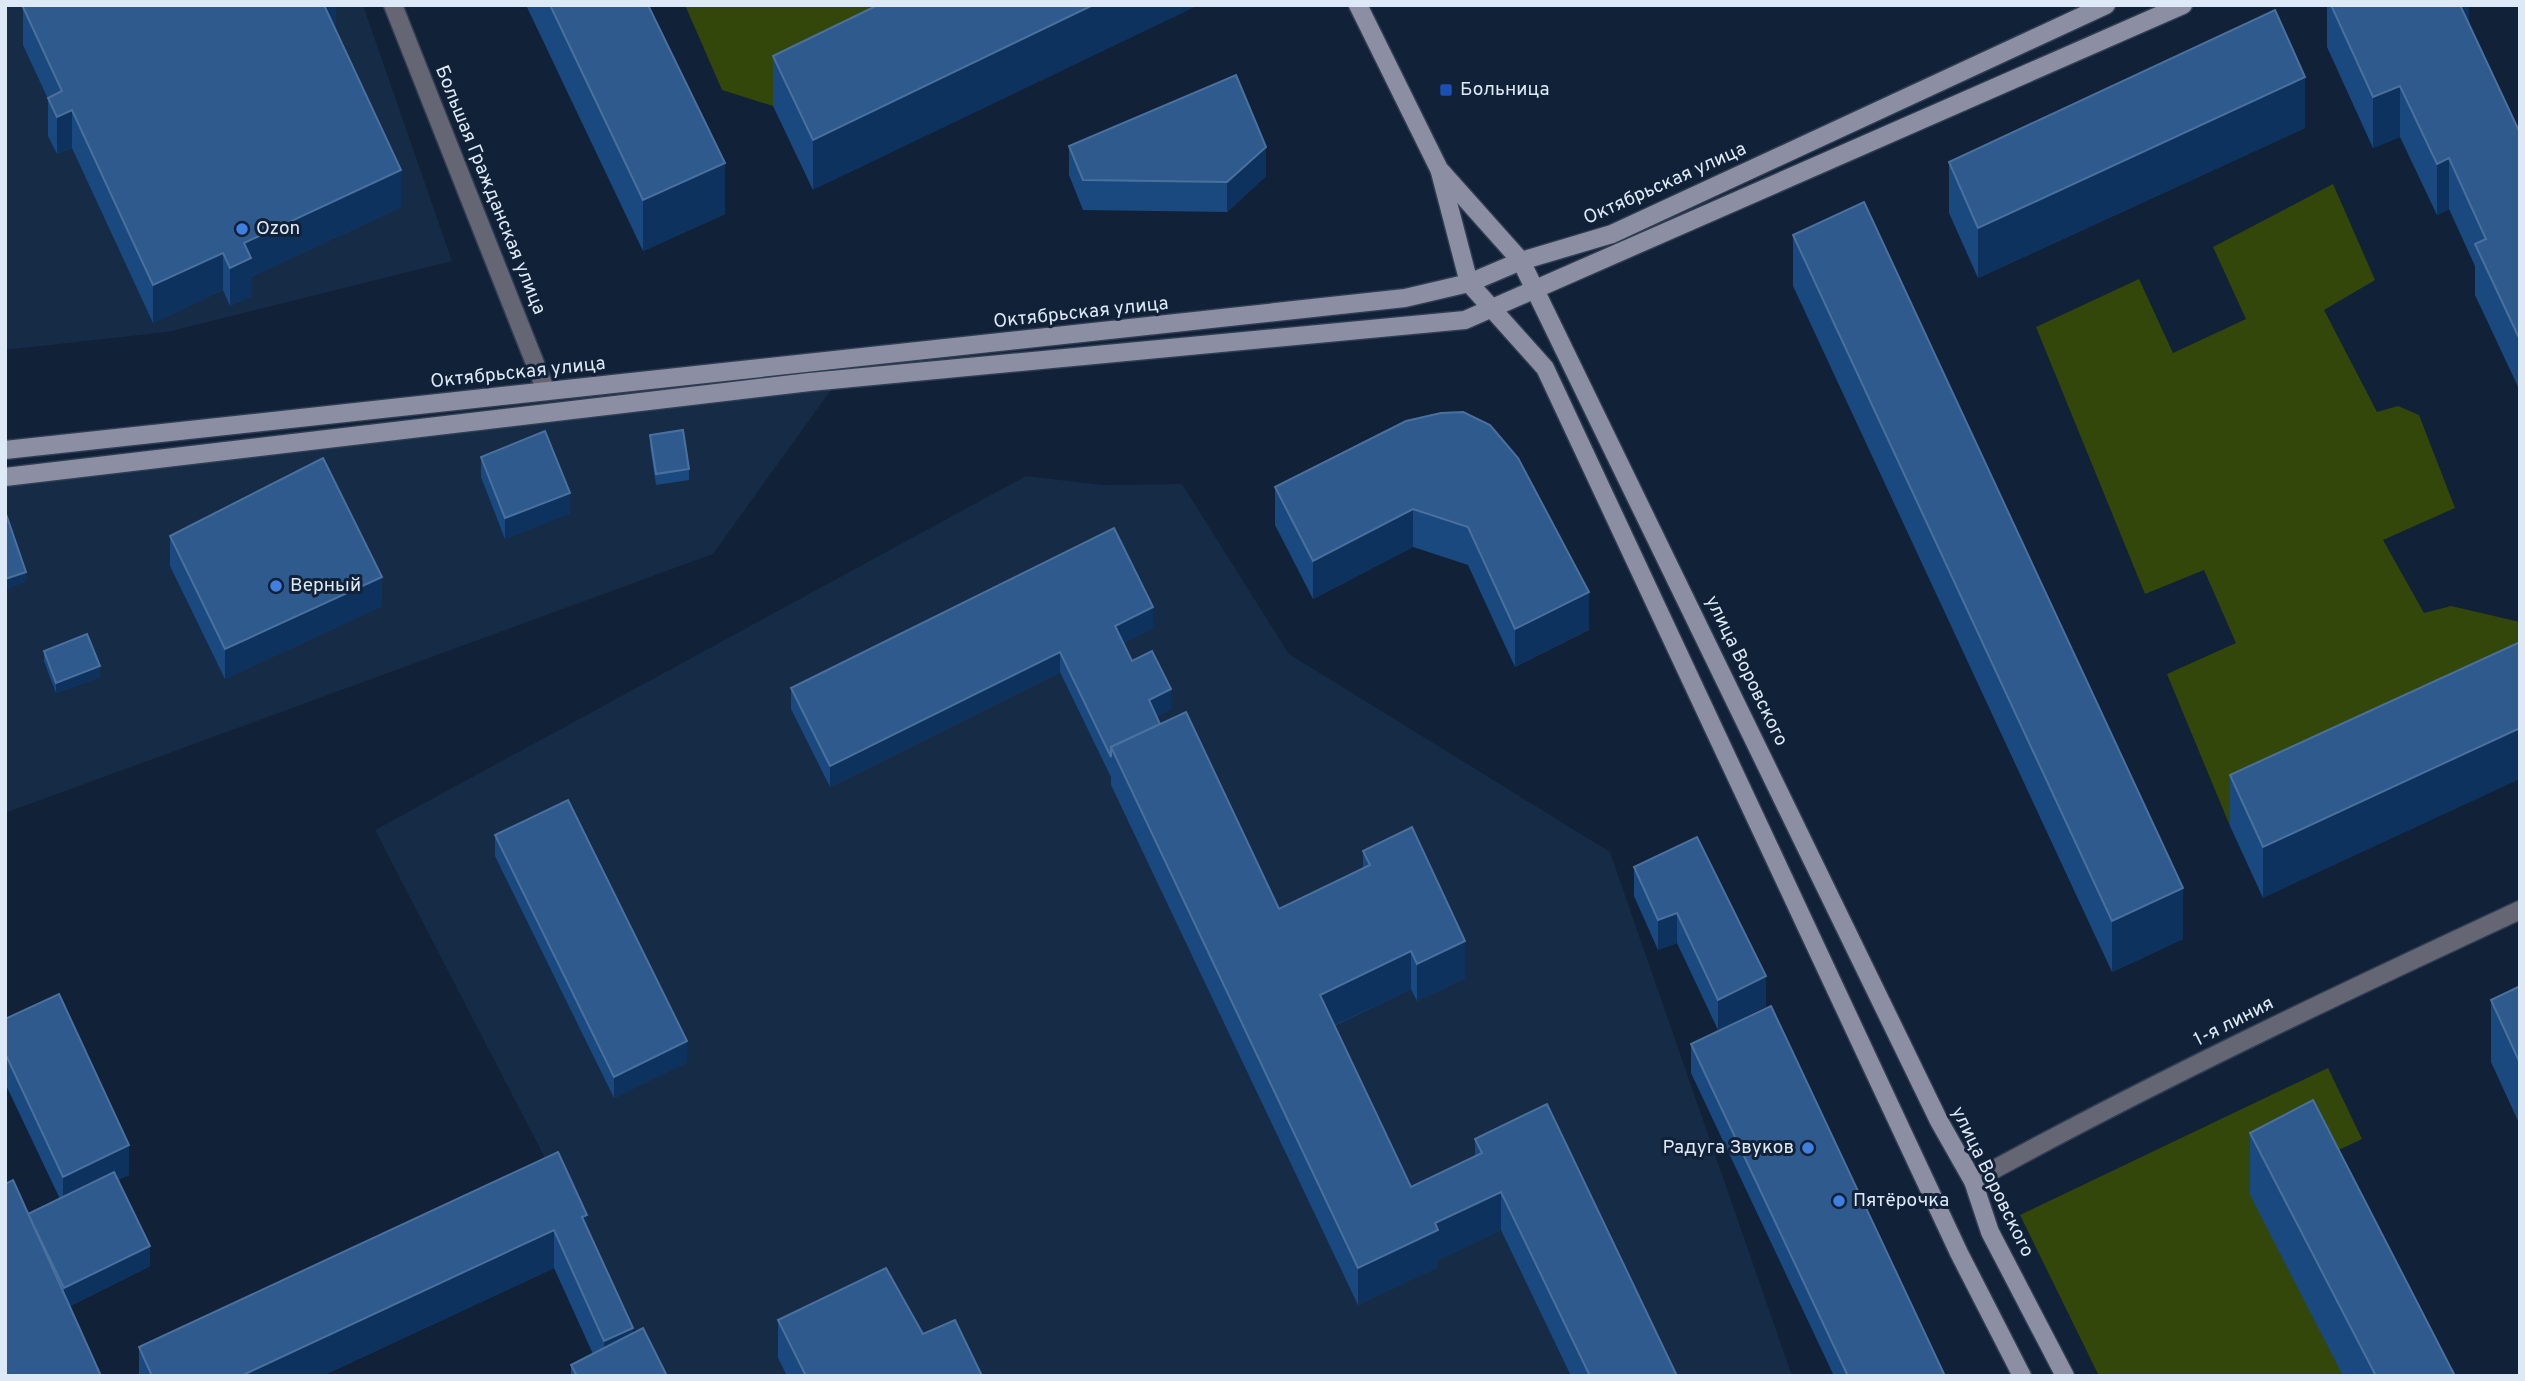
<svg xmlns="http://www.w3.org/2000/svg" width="2525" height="1381" font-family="Overpass,sans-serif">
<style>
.built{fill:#152b46}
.green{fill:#33470a}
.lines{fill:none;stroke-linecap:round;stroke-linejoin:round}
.street-casing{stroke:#2e3d52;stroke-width:21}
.secondary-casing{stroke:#2e3d52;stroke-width:21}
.street{stroke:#656674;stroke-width:18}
.secondary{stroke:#8c8ea4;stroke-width:18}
.wall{fill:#1a4980}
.shaded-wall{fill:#0d325d}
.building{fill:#2f5a8d;stroke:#4a719e;stroke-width:2}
.transit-dot{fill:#1a4fb4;stroke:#112137;stroke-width:2.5}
.shop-dot{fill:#3f7fe0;stroke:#112137;stroke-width:2.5}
.labels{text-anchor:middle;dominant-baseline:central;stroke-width:6;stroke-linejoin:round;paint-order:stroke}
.poi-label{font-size:19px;fill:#dee9f8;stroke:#112137;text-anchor:start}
.street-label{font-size:19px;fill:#dee9f8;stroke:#112137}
</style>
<rect width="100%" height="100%" fill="#112137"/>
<!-- built -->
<g class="built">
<path d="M 5,5 L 363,5 L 452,261 L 167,332 L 5,350 Z"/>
<path d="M 833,387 L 713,554 L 5,813 L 5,487 Z"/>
<path d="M 1026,476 L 1102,485 L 1182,484 L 1289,654 L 1610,852 L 1792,1376 L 658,1376 L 375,830 Z"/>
</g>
<!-- green -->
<g class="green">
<path d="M 685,5 L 984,5 L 773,106 L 722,90 Z"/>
<path d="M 2333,184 L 2375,280 L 2324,310 L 2377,412 L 2398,406 L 2419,415 L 2455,508 L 2383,540 L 2424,613 L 2451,606 L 2520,622 L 2520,693 L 2230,826 L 2167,674 L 2236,643 L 2204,570 L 2145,594 L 2036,327 L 2139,279 L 2173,353 L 2246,319 L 2213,247 Z"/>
<path d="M 2328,1068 L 2362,1139 L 2313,1162 L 2343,1376 L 2099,1376 L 2020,1215 Z"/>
</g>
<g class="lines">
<defs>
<g id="street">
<path d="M 393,5 L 546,391"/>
<path d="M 1973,1181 C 2151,1083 2335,996 2520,910"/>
</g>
<g id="secondary">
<path d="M 1358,5 L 1439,169 L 1521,261 L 1939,1121 L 1973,1181 L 1990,1232 L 2065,1376"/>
<path d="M 1440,172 L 1469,283 L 1545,368 L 1959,1253 L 2022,1376"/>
<path d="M 5,450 L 1405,298 L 1469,283 L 1521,261 L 1612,234 L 2106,5"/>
<path d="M 5,477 L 810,382 L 1465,320 L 2183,5"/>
</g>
</defs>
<!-- street casing -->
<use href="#street" class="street-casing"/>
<!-- secondary casing -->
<use href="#secondary" class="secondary-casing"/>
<!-- street -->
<use href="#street" class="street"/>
<!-- secondary -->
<use href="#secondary" class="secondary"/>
</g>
<!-- wall -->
<g class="wall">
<path d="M 336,5 L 336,30 L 401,207 L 251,277 L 251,296 L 230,306 L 223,290 L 153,323 L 72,148 L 57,154 L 48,136 L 48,99 L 23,45 L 23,7 Z"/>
<path d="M 526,5 L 648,5 L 725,214 L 643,251 Z"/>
<path d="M 878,5 L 813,190 L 773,106 L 773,56 Z"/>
<path d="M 2327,5 L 2469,5 L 2469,24 L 2520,133 L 2520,391 L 2475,295 L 2475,266 L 2449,209 L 2437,215 L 2400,137 L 2373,148 L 2327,47 Z"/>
<path d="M 2305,128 L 1978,278 L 1949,213 L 1949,162 Z"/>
<path d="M 1069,146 L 1266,176 L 1227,212 L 1083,210 L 1069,175 Z"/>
<path d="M 1793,235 L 2183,939 L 2112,972 L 1793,286 Z"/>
<path d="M 1406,421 L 1589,630 L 1515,667 L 1468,565 L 1413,547 L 1313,599 L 1275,525 L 1275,487 Z"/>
<path d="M 650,435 L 689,469 L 689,480 L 656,485 L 650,446 Z"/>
<path d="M 481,457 L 570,513 L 505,539 L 481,477 Z"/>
<path d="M 170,536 L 382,606 L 225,679 L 170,566 Z"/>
<path d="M 1153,628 L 1123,643 L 1132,661 L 1171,709 L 1157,716 L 1160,724 L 1279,909 L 1363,869 L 1363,851 L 1465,978 L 1417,1001 L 1411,989 L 1334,1026 L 1411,1187 L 1475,1156 L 1475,1139 L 1677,1376 L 1571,1376 L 1501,1230 L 1438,1260 L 1438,1267 L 1358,1305 L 1111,785 L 1111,777 L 1060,672 L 830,787 L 791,709 L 791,688 Z"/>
<path d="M 2520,642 L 2263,898 L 2230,826 L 2230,775 Z"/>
<path d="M 44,651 L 100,677 L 56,693 L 44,661 Z"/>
<path d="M 495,835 L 687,1062 L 614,1098 L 495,856 Z"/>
<path d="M 1634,867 L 1766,1006 L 1718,1030 L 1677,943 L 1658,950 L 1634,896 Z"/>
<path d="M 2520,986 L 2519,1123 L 2491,1062 L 2491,1000 Z"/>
<path d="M 5,1019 L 129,1175 L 118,1180 L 150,1266 L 70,1306 L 101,1376 L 5,1376 L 5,1184 L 28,1214 L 60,1199 L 5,1083 Z"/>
<path d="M 1691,1044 L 1945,1376 L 1834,1376 L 1691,1073 Z"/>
<path d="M 2250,1133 L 2455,1376 L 2343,1376 L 2250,1195 Z"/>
<path d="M 558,1152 L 587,1227 L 633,1334 L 667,1376 L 571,1376 L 571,1365 L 593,1354 L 554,1268 L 322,1376 L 139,1376 L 139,1347 Z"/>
<path d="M 778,1320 L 923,1334 L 982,1376 L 787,1376 L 778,1358 Z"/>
</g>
<!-- shaded-wall -->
<g class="shaded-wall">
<path d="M 321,5 L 336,5 L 336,29 Z"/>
<path d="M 1093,5 L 1199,5 L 813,190 L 813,140 Z"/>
<path d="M 2458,5 L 2469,5 L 2469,48 Z"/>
<path d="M 2305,77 L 2305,128 L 1978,278 L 1978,228 Z"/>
<path d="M 2400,86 L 2400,137 L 2373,148 L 2373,97 Z"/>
<path d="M 72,110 L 72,148 L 57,154 L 57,117 Z"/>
<path d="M 1266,147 L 1266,176 L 1227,212 L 1227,182 Z"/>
<path d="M 2449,158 L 2449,209 L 2437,215 L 2437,164 Z"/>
<path d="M 725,163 L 725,214 L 643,251 L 643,200 Z"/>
<path d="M 401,170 L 401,207 L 251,277 L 251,296 L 230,306 L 230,268 L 244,243 Z"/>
<path d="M 223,253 L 223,290 L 153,323 L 153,285 Z"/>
<path d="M 570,493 L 570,513 L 505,539 L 505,518 Z"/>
<path d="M 1413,509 L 1413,547 L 1313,599 L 1313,561 Z"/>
<path d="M 26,572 L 26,582 L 5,590 L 5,579 Z"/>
<path d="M 382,577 L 382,606 L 225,679 L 225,649 Z"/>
<path d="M 1589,592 L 1589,630 L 1515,667 L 1515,629 Z"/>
<path d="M 1153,607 L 1153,628 L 1115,647 L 1115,626 Z"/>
<path d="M 1060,652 L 1060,672 L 830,787 L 830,766 Z"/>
<path d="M 100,666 L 100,677 L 56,693 L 56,683 Z"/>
<path d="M 1171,689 L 1171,709 L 1149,720 L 1149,700 Z"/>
<path d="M 2520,728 L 2520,779 L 2263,898 L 2263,847 Z"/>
<path d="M 2183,888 L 2183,939 L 2112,972 L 2112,921 Z"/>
<path d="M 1677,913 L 1677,943 L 1658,950 L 1658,920 Z"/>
<path d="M 1465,941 L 1465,978 L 1417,1001 L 1417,964 Z"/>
<path d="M 1411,951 L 1411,989 L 1320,1032 L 1320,995 Z"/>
<path d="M 1766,976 L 1766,1006 L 1718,1030 L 1718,1000 Z"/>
<path d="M 687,1041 L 687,1062 L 614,1098 L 614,1077 Z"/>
<path d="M 2520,1061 L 2520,1123 L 2519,1123 L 2519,1061 Z"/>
<path d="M 129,1145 L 129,1175 L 63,1206 L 63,1177 Z"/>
<path d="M 1501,1192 L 1501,1230 L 1438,1260 L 1438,1267 L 1358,1305 L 1358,1268 L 1435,1223 Z"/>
<path d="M 587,1215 L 587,1253 L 582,1217 Z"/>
<path d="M 554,1230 L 554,1268 L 322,1376 L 241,1376 Z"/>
<path d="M 150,1246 L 150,1266 L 64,1309 L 64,1288 Z"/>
<path d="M 633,1328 L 633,1365 L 604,1376 L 604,1341 Z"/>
</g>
<!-- building -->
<g class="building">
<path d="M 26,5 L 324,5 L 401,170 L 244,243 L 251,258 L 230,268 L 223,253 L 153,285 L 72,110 L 57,117 L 48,98 L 62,91 L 23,7 Z"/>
<path d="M 550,5 L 648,5 L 725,163 L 643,200 Z"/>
<path d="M 878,5 L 1093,5 L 813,140 L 773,56 Z"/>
<path d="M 2331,5 L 2460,5 L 2520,133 L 2520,340 L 2475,244 L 2486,239 L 2449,158 L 2437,164 L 2400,86 L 2373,97 Z"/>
<path d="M 2275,10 L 2305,77 L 1978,228 L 1949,162 Z"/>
<path d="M 1236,75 L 1266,147 L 1227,182 L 1083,180 L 1069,146 Z"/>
<path d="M 1864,202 L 2183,888 L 2112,921 L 1793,235 Z"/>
<path d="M 1463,412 L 1490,425 L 1518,458 L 1589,592 L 1515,629 L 1468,527 L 1413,509 L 1313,561 L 1275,487 L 1406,421 L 1441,413 Z"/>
<path d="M 683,430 L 689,469 L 656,474 L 650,435 Z"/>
<path d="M 545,431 L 570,493 L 505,518 L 481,457 Z"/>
<path d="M 323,458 L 382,577 L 225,649 L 170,536 Z"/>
<path d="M 5,511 L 26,572 L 5,579 Z"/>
<path d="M 1114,528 L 1153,607 L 1115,626 L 1132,661 L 1152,651 L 1171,689 L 1149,700 L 1160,724 L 1111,747 L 1111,757 L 1060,652 L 830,766 L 791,688 Z"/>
<path d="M 87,634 L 100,666 L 56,683 L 44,651 Z"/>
<path d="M 2520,642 L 2520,728 L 2263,847 L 2230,775 Z"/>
<path d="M 1186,712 L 1279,909 L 1370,865 L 1363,851 L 1412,827 L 1465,941 L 1417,964 L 1411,951 L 1320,995 L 1411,1187 L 1482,1153 L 1475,1139 L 1547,1104 L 1677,1376 L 1590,1376 L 1501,1192 L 1435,1223 L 1438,1230 L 1358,1268 L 1111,747 Z"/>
<path d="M 568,800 L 687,1041 L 614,1077 L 495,835 Z"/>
<path d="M 1697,837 L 1766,976 L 1718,1000 L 1677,913 L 1658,920 L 1634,867 Z"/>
<path d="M 2520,986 L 2520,1061 L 2519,1061 L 2491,1000 Z"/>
<path d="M 59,994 L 129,1145 L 63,1177 L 5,1053 L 5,1019 Z"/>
<path d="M 1771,1006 L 1945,1376 L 1848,1376 L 1691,1044 Z"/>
<path d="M 2313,1100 L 2455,1376 L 2376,1376 L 2250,1133 Z"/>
<path d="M 558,1152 L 587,1215 L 582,1217 L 633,1328 L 604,1341 L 554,1230 L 241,1376 L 152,1376 L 139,1347 Z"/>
<path d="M 114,1172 L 150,1246 L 64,1288 L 28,1214 Z"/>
<path d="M 13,1180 L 101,1376 L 7,1376 L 5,1372 L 5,1184 Z"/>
<path d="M 886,1268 L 923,1334 L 955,1320 L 982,1376 L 806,1376 L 778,1320 Z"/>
<path d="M 643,1328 L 667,1376 L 577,1376 L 571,1365 Z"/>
</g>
<!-- markers -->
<rect class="transit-dot" x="1439" y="83" width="14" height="14" rx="3.5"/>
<g class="shop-dot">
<circle cx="242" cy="229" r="7"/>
<circle cx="276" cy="586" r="7"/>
<circle cx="1808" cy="1148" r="7"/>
<circle cx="1839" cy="1201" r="7"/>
</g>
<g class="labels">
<!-- poi labels -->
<g class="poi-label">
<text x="1460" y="90">Больница</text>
<text x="256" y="229">Ozon</text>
<text x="290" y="586">Верный</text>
<text x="1794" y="1148" text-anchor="end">Радуга Звуков</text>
<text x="1853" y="1201">Пятёрочка</text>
</g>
<!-- street labels -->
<g class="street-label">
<text transform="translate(1665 184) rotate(-24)">Октябрьская улица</text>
<text transform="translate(490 190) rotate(68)">Большая Гражданская улица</text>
<text transform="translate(1081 313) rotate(-6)">Октябрьская улица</text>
<text transform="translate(518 373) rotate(-6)">Октябрьская улица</text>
<text transform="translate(1746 671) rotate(64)">улица Воровского</text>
<text transform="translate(2234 1022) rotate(-27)">1-я линия</text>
<text transform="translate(1992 1182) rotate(64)">улица Воровского</text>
</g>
</g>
<!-- border -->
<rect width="2525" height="1381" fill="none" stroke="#dee9f8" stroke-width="14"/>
</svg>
